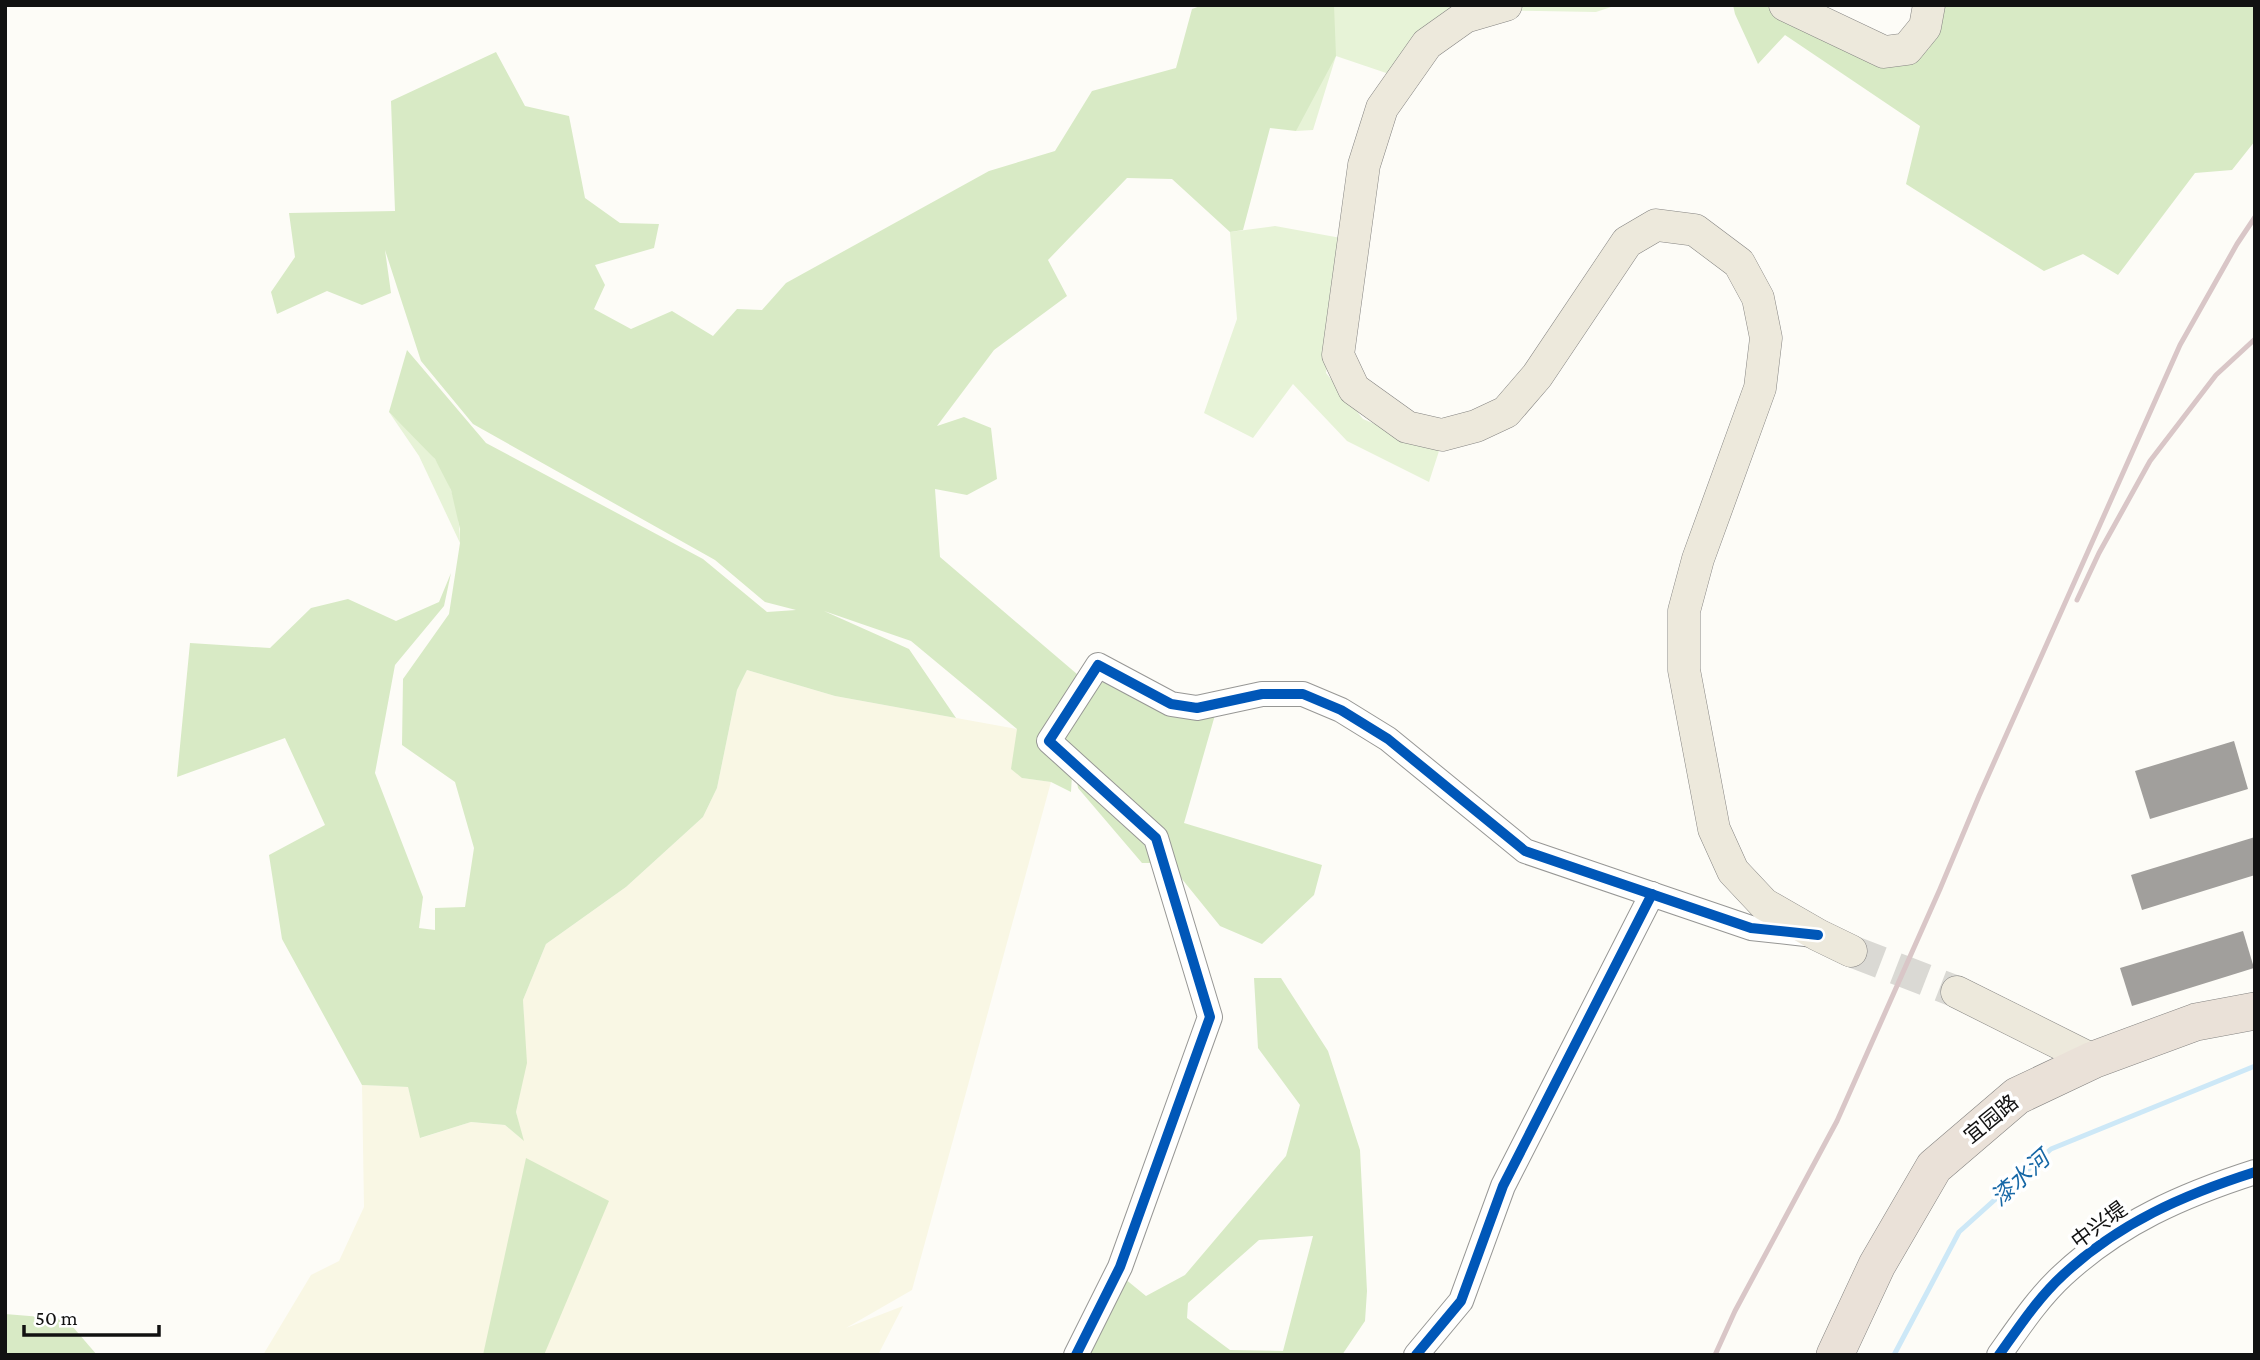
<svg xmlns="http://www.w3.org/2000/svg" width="2260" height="1360" font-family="'Crimson Pro','Noto Sans SC',serif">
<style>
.farmland{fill:#f9f7e4}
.green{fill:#e7f3d7}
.forest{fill:#d8eac5;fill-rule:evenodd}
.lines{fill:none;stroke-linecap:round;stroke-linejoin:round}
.stream{stroke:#cde8f7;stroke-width:5}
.building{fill:#a19f9c}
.major-tunnel{stroke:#dad9d4;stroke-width:32;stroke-dasharray:32 16;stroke-linecap:butt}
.minor-casing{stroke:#979795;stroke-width:26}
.major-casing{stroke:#858482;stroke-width:33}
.highway-casing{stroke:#858482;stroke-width:38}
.minor{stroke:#fffffe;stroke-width:24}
.major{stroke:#ede9dc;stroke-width:32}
.highway{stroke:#eae1d8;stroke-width:37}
.rail{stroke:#d9c6c7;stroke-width:5}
.cycleway-casing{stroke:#fff;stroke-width:15}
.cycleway{stroke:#0057b8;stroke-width:10}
.labels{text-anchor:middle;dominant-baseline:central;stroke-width:7;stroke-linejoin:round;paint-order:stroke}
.street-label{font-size:21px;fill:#111;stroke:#fff}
.water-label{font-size:23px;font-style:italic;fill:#1768a6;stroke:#fff}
</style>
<rect width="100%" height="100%" fill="#fdfcf7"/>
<!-- farmland -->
<path class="farmland" d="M 747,670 L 835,696 L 1017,729 L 1022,778 L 1051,782 L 912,1290 L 846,1328 L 903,1306 L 878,1355 L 263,1355 L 311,1275 L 339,1261 L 364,1207 L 362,1085 L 408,1087 L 421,1138 L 471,1122 L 505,1125 L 523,1140 L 516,1112 L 526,1063 L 523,1000 L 546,944 L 626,887 L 703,817 L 717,788 L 737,690 Z"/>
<!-- green -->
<g class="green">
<path d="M 1327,5 L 1617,5 L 1596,12 L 1491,10 L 1395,76 L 1336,56 L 1313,130 L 1296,131 Z"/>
<path d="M 1275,226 L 1341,238 L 1326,373 L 1363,419 L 1439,451 L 1429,482 L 1347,441 L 1293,384 L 1253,438 L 1204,413 L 1237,319 L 1230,232 Z"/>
<path d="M 389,412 C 404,427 423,442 435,459 C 452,483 460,514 460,543 L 419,456 Z"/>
</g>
<!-- forest -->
<g class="forest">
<path d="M 1203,5 L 1334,5 L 1336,56 L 1296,131 L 1270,128 L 1243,230 L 1230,232 L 1172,179 L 1127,178 L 1048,260 L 1067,296 L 994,350 L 937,426 L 964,417 L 991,428 L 997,479 L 967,495 L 935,489 L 940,557 L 1091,686 L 1113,679 L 1215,715 L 1184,823 L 1322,865 L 1314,895 L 1262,944 L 1220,926 L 1169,863 L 1142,863 L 1078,788 L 1073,759 L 1071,792 L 1051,782 L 1022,778 L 1011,769 L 1017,729 L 911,641 L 824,611 L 909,649 L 956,718 L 835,696 L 747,670 L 737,690 L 717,788 L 703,817 L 626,887 L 546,944 L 523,1000 L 527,1063 L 516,1112 L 524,1141 L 505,1125 L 471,1122 L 420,1138 L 408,1087 L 362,1085 L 282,939 L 269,855 L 325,825 L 285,738 L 177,777 L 190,643 L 270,648 L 311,608 L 348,599 L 396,621 L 439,602 L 451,573 L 444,606 L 395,665 L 375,773 L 423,897 L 419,928 L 435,930 L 435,908 L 465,907 L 474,848 L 455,782 L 402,745 L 403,679 L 449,614 L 460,543 L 460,529 L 451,490 L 435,459 L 389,412 L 407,350 L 486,443 L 703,559 L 767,612 L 796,610 L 765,602 L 715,560 L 473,424 L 421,361 L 385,250 L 391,293 L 362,305 L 327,291 L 277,314 L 271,292 L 295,257 L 289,213 L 395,211 L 391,101 L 496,52 L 525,106 L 569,116 L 585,198 L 620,223 L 659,224 L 654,248 L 595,265 L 605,285 L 594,309 L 631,329 L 672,311 L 713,336 L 737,309 L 762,310 L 786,283 L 989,171 L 1055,151 L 1092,91 L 1176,68 L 1192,9 Z"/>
<path d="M 1733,5 L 1764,5 L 1888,67 L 1929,49 L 1938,5 L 2255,5 L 2255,141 L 2232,170 L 2195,173 L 2118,275 L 2083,254 L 2044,271 L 1906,184 L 1920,126 L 1785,35 L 1758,64 L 1735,14 Z"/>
<path d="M 1254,978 L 1281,978 L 1328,1051 L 1360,1150 L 1367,1291 L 1365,1321 L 1342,1355 L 1090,1355 L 1083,1352 L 1108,1265 L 1146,1296 L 1185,1275 L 1286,1156 L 1300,1105 L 1258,1048 ZM 1313,1236 L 1283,1351 L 1230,1350 L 1187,1318 L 1188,1303 L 1259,1240 Z"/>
<path d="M 526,1158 L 609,1201 L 544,1355 L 483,1355 Z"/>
<path d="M 5,1314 L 66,1319 L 97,1355 L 5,1355 Z"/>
</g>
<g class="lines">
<!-- stream -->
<path class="stream" d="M 1894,1355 L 1959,1232 L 2051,1149 L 2255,1066"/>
</g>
<!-- building -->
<g class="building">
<path d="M 2234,741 L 2248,789 L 2150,819 L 2135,771 Z"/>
<path d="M 2255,837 L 2255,875 L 2142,910 L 2131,875 Z"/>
<path d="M 2243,931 L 2254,968 L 2132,1006 L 2120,968 Z"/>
</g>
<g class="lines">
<!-- major-tunnel -->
<path class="major-tunnel" d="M 1851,951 L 1957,992"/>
<defs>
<g id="minor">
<path d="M 1076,1355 L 1120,1267 L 1210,1017 L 1156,838 L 1049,741 L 1098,665 L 1171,704 L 1197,708 L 1262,694 L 1303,694 L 1341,710 L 1388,739 L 1525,851 L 1751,928 L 1814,935"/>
<path d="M 1416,1355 L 1461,1301 L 1503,1186 L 1652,894"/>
<path d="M 1999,1355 C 2019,1327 2038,1298 2063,1275 C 2119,1223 2183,1195 2255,1172"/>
</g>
<g id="major">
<path d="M 1506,5 L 1465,17 L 1427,44 L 1382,108 L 1364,165 L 1338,355 L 1354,389 L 1407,427 L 1442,435 L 1476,426 L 1506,412 L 1537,376 L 1627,242 L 1656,225 L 1695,230 L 1739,263 L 1758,298 L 1766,338 L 1760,388 L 1698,559 L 1684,611 L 1684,670 L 1714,829 L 1733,871 L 1764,904 L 1818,935 L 1851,951"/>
<path d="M 1785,5 L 1884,52 L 1907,49 L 1925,27 L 1929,5"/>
<path d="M 1957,992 L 2093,1060"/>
</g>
<path id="highway" d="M 1835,1355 L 1877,1265 L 1934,1167 L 2017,1096 L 2093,1060 L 2196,1022 L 2255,1011"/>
</defs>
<!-- minor casing -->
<use href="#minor" class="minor-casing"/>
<!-- major casing -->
<use href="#major" class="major-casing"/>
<!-- highway casing -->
<use href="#highway" class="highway-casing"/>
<!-- minor -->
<use href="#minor" class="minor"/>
<!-- major -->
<use href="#major" class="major"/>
<!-- highway -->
<use href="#highway" class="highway"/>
<!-- rail -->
<g class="rail">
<path d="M 2077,600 L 2099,553 L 2150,461 L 2216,375 L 2255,339"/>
<path d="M 1715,1355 L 1735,1311 L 1837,1121 L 1940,889 L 1979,796 L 2180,345 L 2237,244 L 2255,217"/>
</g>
<defs>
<g id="cycleway">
<path d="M 1076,1355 L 1120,1267 L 1210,1017 L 1156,838 L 1049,741 L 1098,665 L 1171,704 L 1197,708 L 1262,694 L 1303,694 L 1341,710 L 1388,739 L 1525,851 L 1751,928 L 1818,935"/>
<path d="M 1416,1355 L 1461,1301 L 1503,1186 L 1652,894"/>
<path d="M 1999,1355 C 2019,1327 2038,1298 2063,1275 C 2119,1223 2183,1195 2255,1172"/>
</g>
</defs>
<!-- cycleway casing -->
<use href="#cycleway" class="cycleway-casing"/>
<!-- cycleway -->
<use href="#cycleway" class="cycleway"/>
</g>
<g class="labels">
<!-- street labels -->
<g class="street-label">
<text transform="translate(1991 1119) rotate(-39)">宜园路</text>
<text transform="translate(2099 1225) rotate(-36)">中兴堤</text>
</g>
<!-- water labels -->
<g class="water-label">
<text transform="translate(2020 1178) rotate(-42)">漆水河</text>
</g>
</g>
<!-- border -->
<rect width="2260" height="1360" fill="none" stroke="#111111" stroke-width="14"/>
<!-- scale -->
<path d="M24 1325v10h135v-10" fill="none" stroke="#111111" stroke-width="3.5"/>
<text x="35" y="1325" font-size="21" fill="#111111" stroke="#ffffff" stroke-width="5" paint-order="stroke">50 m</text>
</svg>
